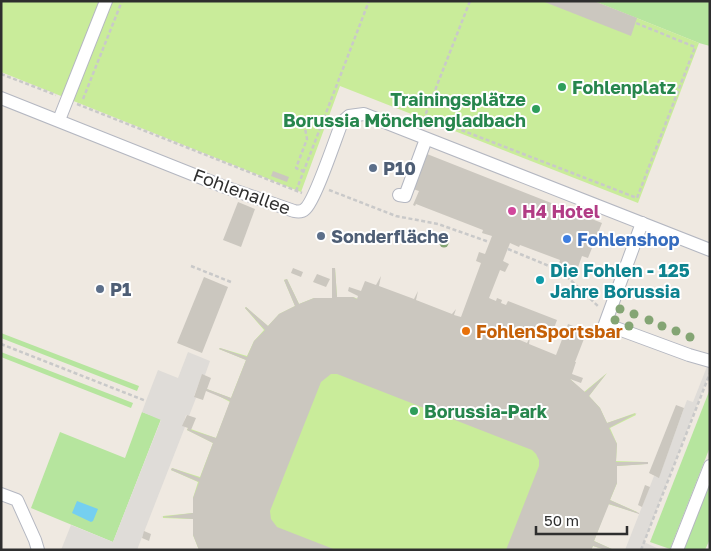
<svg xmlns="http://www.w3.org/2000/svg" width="711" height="551" font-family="'Golos Text',sans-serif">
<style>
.green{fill:#b6e59e}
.pitch{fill:#c9ec9a}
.plaza{fill:#dfdcd8}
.water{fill:#75cff0}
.building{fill:#cbc7bf}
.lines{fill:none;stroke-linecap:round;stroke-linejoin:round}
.minor-casing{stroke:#b4b7c1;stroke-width:14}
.path{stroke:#c9c9c9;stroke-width:2.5;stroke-dasharray:4 2.5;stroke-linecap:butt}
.minor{stroke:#fff;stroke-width:12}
.tree{fill:#84a574}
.leisure-dot{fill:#2e9e5b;stroke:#fff;stroke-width:2}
.service-dot{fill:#5c6f8a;stroke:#fff;stroke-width:2}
.hotel-dot{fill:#d1479c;stroke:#fff;stroke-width:2}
.shop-dot{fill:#3f7fe0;stroke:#fff;stroke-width:2}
.culture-dot{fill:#0f9aa8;stroke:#fff;stroke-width:2}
.food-dot{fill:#e8710a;stroke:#fff;stroke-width:2}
.labels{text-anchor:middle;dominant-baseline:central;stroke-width:4;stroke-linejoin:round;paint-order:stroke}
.leisure-label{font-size:18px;font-weight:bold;fill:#27864d;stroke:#fff;text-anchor:start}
.service-label{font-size:18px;font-weight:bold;fill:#4e5e75;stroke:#fff;text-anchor:start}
.street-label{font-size:18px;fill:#2e2e2e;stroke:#fff}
.hotel-label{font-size:18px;font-weight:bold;fill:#b23c85;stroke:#fff;text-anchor:start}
.shop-label{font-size:18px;font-weight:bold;fill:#366cbe;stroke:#fff;text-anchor:start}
.culture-label{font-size:18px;font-weight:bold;fill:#0d838f;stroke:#fff;text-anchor:start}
.food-label{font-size:18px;font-weight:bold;fill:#c56008;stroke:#fff;text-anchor:start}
</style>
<rect width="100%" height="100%" fill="#efe9e1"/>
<!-- green -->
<g class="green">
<path d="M 594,1 L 710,1 L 710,46 L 699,43 Z"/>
<path d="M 1,333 L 139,386 L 137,391 L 1,338 Z"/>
<path d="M 1,352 L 133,403 L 131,408 L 1,357 Z"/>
<path d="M 710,389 L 710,447 L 670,549 L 650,542 Z"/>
<path d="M 142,412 L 161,419 L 113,542 L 31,508 L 60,432 L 125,458 Z"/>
<path d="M 710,479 L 710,539 L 705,550 L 682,550 Z"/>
</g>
<!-- pitch -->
<g class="pitch">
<path d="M 1,1 L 594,1 L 699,43 L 638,203 L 340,86 L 301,192 L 1,72 Z"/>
<path d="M 332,268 L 335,268 L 337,297 L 353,297 L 570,379 L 584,392 L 607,373 L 589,396 L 600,408 L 607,423 L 635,413 L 636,415 L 610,428 L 617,444 L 616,461 L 645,462 L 645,464 L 617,466 L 617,483 L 610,500 L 637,512 L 637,513 L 608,504 L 594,541 L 614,550 L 606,550 L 593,546 L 591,550 L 199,550 L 193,535 L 193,519 L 163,518 L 163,516 L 193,513 L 193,498 L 198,482 L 171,470 L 172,468 L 200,477 L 213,443 L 187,430 L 188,428 L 216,438 L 230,402 L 204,388 L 231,398 L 246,360 L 219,349 L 220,348 L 247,356 L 254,341 L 264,330 L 245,308 L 246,307 L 268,326 L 279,314 L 295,306 L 284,280 L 287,279 L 299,304 L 314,298 L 332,298 Z"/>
</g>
<!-- plaza -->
<g class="plaza">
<path d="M 188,352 L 210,361 L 205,375 L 202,375 L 194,396 L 196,398 L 189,416 L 186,415 L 183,426 L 185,427 L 137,550 L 61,550 L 71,525 L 113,542 L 161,420 L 142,412 L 146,401 L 158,370 L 178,378 Z"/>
<path d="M 710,359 L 710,379 L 707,379 L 644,542 L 661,550 L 625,550 L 654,476 L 659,477 L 687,400 L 693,402 Z"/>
</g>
<!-- water -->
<path class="water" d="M 77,501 L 98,509 L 93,521 L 91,522 L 72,513 Z"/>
<!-- building -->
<g class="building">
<path d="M 542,1 L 594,1 L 637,18 L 631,36 Z"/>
<path d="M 427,154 L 602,223 L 588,258 L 582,256 L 577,270 L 574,269 L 575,267 L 564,262 L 563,268 L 558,267 L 560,260 L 520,245 L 519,247 L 510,243 L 503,261 L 509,264 L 505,272 L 500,270 L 489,298 L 496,301 L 497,298 L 502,300 L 501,303 L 506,305 L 508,301 L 557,320 L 550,339 L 519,327 L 515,338 L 527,343 L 530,337 L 529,344 L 556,355 L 568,324 L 587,331 L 575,362 L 576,362 L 572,374 L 583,378 L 581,383 L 570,379 L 585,392 L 606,374 L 589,396 L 600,408 L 607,423 L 637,413 L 609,428 L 617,444 L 616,462 L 648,462 L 648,464 L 617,466 L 617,483 L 610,500 L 639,513 L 639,514 L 609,504 L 594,541 L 614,550 L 606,550 L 593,546 L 591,550 L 506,550 L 539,466 L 539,460 L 536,454 L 532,450 L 337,374 L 331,374 L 321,382 L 270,511 L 271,519 L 277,527 L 336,550 L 199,550 L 193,535 L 193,519 L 161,517 L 193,513 L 193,498 L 199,482 L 171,470 L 172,468 L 200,478 L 213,443 L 187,430 L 188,428 L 182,426 L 187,415 L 196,418 L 191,430 L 216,438 L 230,401 L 206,391 L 203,400 L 194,397 L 202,374 L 211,378 L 207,389 L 231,398 L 246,360 L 219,349 L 220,348 L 247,357 L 254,341 L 265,330 L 245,308 L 246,307 L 268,326 L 279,314 L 295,306 L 284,280 L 287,279 L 299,304 L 314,298 L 332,298 L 332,268 L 335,268 L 337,297 L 353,297 L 357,299 L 358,296 L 348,291 L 349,287 L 361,291 L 365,281 L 376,285 L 381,276 L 379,286 L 414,299 L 418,291 L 416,300 L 452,314 L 456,309 L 454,315 L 461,317 L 481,263 L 476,261 L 479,252 L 485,254 L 492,236 L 482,233 L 483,230 L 416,204 L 415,206 L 413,205 L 419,191 L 413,189 Z"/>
<path d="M 273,171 L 289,177 L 287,182 L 271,176 Z"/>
<path d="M 238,202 L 255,209 L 241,247 L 223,240 Z"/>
<path d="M 293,268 L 303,272 L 301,277 L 291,273 Z"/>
<path d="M 317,274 L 330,279 L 326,287 L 313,282 Z"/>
<path d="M 204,277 L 228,287 L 202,353 L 177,343 Z"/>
<path d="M 676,405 L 684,408 L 659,478 L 649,473 Z"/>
<path d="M 645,485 L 650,487 L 642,507 L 638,505 Z"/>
<path d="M 144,531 L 151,534 L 149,541 L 142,538 Z"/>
</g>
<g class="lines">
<defs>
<g id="minor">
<path d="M 1,98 L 222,186 L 294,211 C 298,212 302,212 305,209 C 315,201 336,137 342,122 L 349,116 L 364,114 L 710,250"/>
<path d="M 59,120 L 106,1"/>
<path d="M 399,195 L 405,196 L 426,139"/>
<path d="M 642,223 L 605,324 L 689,355 L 710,361"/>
<path d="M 1,494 L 17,500 L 35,540 L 38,550"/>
<path d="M 677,550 L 710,466"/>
</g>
</defs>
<!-- minor casing -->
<use href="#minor" class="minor-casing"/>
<!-- path -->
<g class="path">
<path d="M 1,74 L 56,95"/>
<path d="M 83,99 L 122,1"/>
<path d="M 77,104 L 302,193"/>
<path d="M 425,116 L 637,198 L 695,47 L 636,23"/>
<path d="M 303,117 L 307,139 L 296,168 L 303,171"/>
<path d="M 421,126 L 470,1"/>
<path d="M 329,190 L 396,216 L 438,224 L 489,242"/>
<path d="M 296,191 L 369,1"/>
<path d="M 508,249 L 561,271 L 599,307"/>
<path d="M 191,266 L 231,282"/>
<path d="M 1,344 L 146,401"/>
<path d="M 641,550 L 710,373"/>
</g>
<!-- minor -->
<use href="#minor" class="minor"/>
</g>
<!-- trees -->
<g class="tree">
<circle cx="444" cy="243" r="4.5"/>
<circle cx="620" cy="309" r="4.5"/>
<circle cx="634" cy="314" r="4.5"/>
<circle cx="615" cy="320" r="4.5"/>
<circle cx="649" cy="320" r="4.5"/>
<circle cx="629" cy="326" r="4.5"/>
<circle cx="662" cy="326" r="4.5"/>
<circle cx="676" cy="331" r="4.5"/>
<circle cx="690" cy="337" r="4.5"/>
</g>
<!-- markers -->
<g class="leisure-dot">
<circle cx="562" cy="87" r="5"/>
<circle cx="536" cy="109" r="5"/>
<circle cx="414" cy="411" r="5"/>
</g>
<g class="service-dot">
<circle cx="373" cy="168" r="5"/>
<circle cx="321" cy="236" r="5"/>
<circle cx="100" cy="289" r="5"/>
</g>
<circle class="hotel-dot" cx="512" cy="211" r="5"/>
<circle class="shop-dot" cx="567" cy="239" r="5"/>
<circle class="culture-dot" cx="540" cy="280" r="5"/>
<circle class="food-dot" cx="466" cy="331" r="5"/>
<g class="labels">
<!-- leisure labels -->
<g class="leisure-label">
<text x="572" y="87">Fohlenplatz</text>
<text x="526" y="99" text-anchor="end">Trainingsplätze<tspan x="526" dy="21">Borussia Mönchengladbach</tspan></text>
<text x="424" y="411">Borussia-Park</text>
</g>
<!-- service labels -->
<g class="service-label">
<text x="383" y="168">P10</text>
<text x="331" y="236">Sonderfläche</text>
<text x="110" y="289">P1</text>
</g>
<!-- street labels -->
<g class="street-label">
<text transform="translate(242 191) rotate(20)">Fohlenallee</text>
</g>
<!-- hotel labels -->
<g class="hotel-label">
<text x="522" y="211">H4 Hotel</text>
</g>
<!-- shop labels -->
<g class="shop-label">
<text x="577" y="239">Fohlenshop</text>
</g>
<!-- culture labels -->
<g class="culture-label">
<text x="550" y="270">Die Fohlen - 125<tspan x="550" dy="21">Jahre Borussia</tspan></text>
</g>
<!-- food labels -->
<g class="food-label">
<text x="476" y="331">FohlenSportsbar</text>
</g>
</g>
<!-- border -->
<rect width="711" height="551" fill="none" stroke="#2e2e2e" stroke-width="5"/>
<!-- scale -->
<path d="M536 526v8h91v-8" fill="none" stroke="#2e2e2e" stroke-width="2.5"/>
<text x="544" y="526" font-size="15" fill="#2e2e2e" stroke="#ffffff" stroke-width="4" paint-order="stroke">50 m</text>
</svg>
